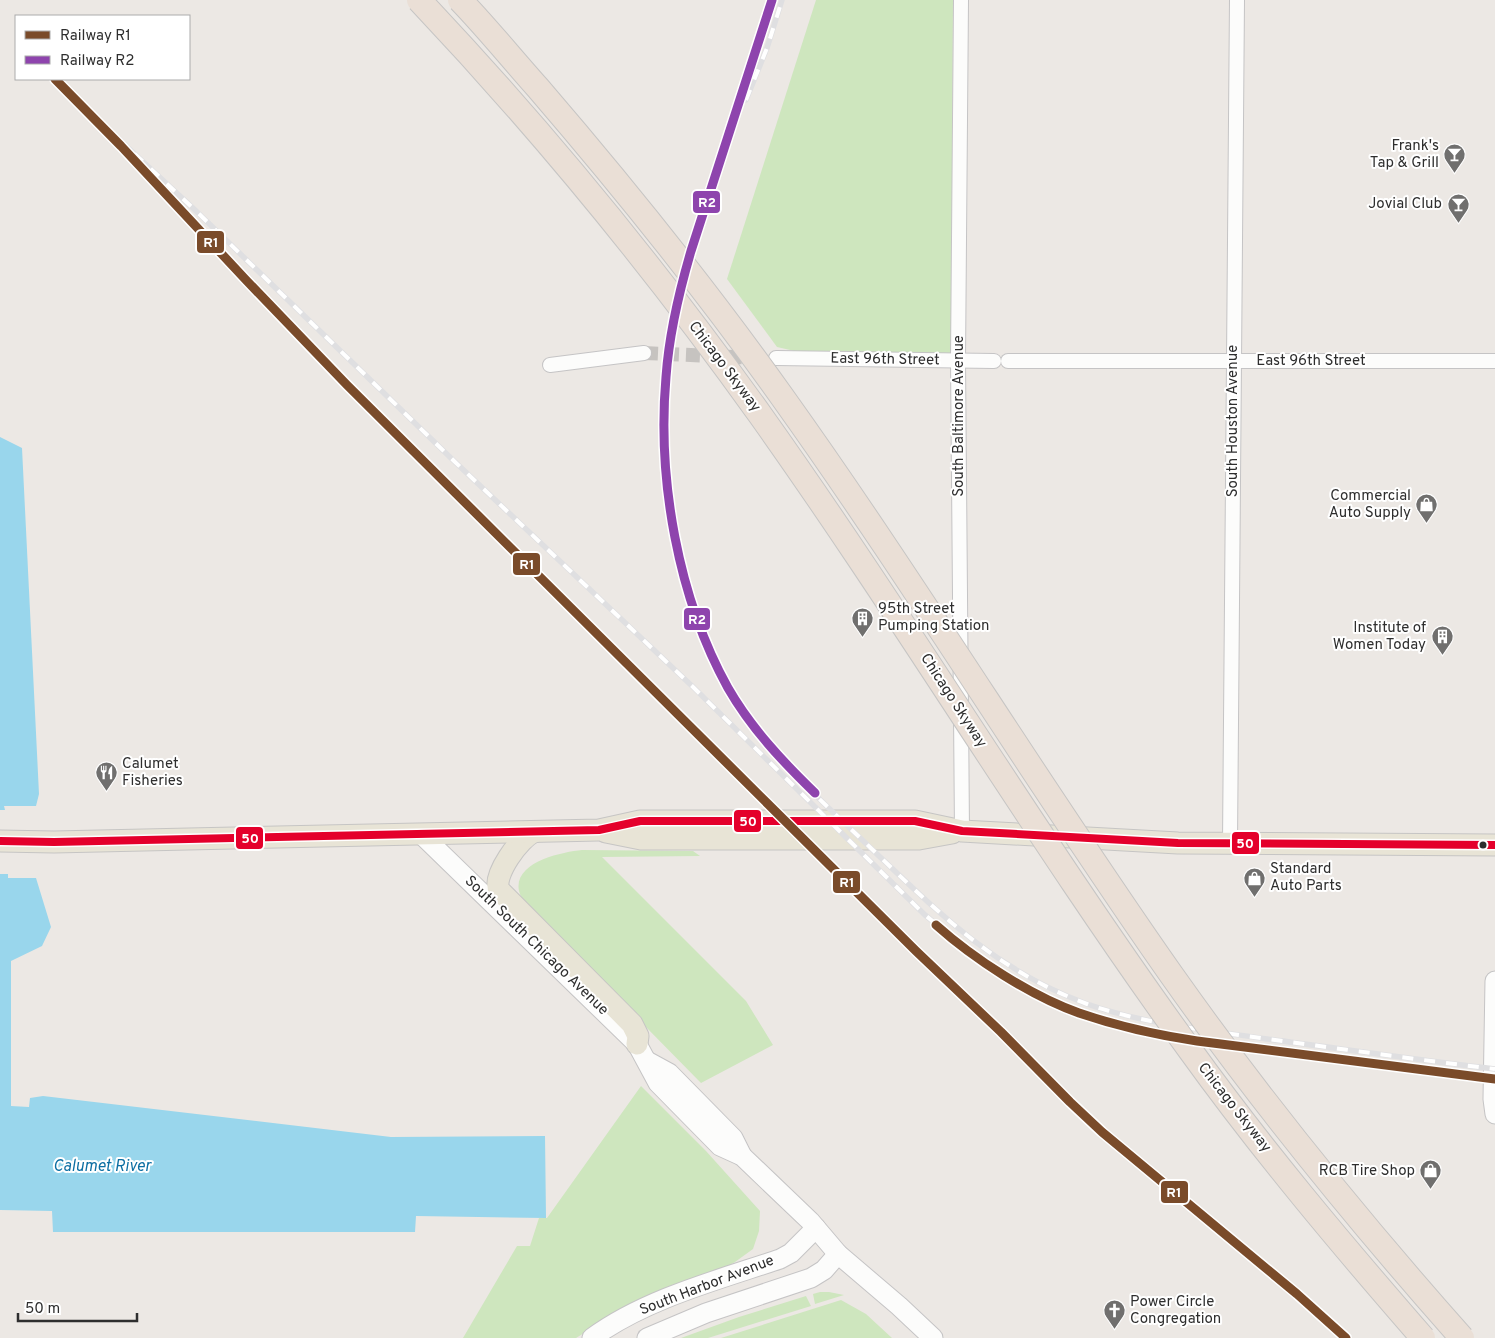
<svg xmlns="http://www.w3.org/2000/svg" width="1495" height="1338" font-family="Overpass,sans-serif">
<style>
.green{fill:#cee6be}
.water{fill:#99d6ec}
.pier{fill:#ece8e4}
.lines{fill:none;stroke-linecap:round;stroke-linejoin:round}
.minor-tunnel{stroke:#c6c3c0;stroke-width:14;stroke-dasharray:14 7;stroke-linecap:butt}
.minor-casing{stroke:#c5c4c5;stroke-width:16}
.secondary-casing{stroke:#c5c4c5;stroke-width:21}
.primary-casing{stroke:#c6c5c4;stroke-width:23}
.minor{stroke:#fcfcfb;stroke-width:14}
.secondary{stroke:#fcfcfb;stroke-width:19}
.primary{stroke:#e8e4d6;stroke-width:21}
.rail-casing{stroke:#dfdfe1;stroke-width:5.5}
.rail{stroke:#fff;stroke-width:4;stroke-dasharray:11;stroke-linecap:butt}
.motorway-bridge-casing{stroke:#c6c5c4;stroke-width:26;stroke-linecap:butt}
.motorway-bridge{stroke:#eadfd6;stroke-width:24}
.bus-1-casing{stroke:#fff;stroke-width:11}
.bus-1{stroke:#e4002b;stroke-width:8}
.rail-1-casing{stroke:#fff;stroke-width:12}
.rail-2-casing{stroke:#fff;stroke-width:12}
.rail-1{stroke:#7a4b2a;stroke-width:9}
.rail-2{stroke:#8e44ad;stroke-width:9}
.bus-dot{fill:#2e2e2e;stroke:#fff;stroke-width:2}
.labels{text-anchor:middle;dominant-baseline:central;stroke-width:4;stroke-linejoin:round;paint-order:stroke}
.poi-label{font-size:15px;fill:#2e2e2e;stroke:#fff;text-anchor:end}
.street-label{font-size:15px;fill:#2e2e2e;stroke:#fff}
.water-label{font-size:16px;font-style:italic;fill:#0d6fa3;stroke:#fff}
.line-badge{stroke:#fff;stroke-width:2}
.badge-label{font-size:14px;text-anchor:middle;font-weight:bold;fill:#fff}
</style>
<rect width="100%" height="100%" fill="#ece8e4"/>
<!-- green -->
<g class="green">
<path d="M 816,0 L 953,0 L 951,357 L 812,355 L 777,347 L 727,279 Z"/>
<path d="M 582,850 L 693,851 L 700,856 L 602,857 L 746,1001 L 773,1045 L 701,1083 L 526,905 C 524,901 520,896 519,891 C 513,862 562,852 582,850 Z"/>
<path d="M 641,1086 L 706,1151 L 760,1211 L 759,1231 L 753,1249 L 735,1262 L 719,1271 L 672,1285 L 634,1302 L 576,1338 L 463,1338 L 517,1246 L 530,1246 L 539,1218 L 547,1218 Z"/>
<path d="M 820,1292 L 829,1292 L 844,1295 L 815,1304 L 813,1294 Z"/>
<path d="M 806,1296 L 811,1306 L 708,1338 L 681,1338 L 739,1317 Z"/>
<path d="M 841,1300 L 866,1314 L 892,1338 L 721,1338 Z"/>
</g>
<!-- water -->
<path class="water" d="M 0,437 L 22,448 L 39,794 L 36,806 L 36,878 L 51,927 L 42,946 L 11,961 L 11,1106 L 29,1107 L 30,1098 L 43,1096 L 391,1137 L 545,1136 L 546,1218 L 416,1216 L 415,1232 L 53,1232 L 52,1211 L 0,1210 Z"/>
<!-- pier -->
<path class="pier" d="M 4,806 L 38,806 L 39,878 L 8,878 L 8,874 L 0,874 L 0,810 L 5,810 Z"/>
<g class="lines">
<!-- minor-tunnel -->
<path class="minor-tunnel" d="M 644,353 L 757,358"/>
<defs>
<g id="minor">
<path d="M 961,0 L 958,360 L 962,831"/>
<path d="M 776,358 L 994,361"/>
<path d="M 1008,361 L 1495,361"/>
<path d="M 550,365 L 644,353"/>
<path d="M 1230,843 L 1237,0"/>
</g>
<g id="secondary">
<path d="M 421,834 L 637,1044 L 658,1083 L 720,1146 L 742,1156 L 810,1221 L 838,1254 L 899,1306 L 933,1338"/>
<path d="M 1495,981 L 1493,1099 L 1495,1114"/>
<path d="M 647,1061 L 669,1073 L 733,1138 L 742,1156"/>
<path d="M 592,1338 C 645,1299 718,1280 780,1259 L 791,1253 L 816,1228"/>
<path d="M 647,1338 L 706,1313 L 811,1278 L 824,1270 L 838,1254"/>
</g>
<g id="primary">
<path d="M 534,832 C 520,837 492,876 499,890 L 632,1024 L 638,1036 L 637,1044"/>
<path d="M 606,832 L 641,839 L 919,839 L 952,833"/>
<path d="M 0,841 L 54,842 L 599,830 L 640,821 L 915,821 L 962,831 L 1178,843 L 1495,845"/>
</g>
</defs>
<!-- minor casing -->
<use href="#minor" class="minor-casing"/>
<!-- secondary casing -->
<use href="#secondary" class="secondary-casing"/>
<!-- primary casing -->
<use href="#primary" class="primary-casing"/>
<!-- minor -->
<use href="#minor" class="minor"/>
<!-- secondary -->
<use href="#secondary" class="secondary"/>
<!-- primary -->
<use href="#primary" class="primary"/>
<defs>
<g id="rail">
<path d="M 772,0 L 691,251 C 679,292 669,334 666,377 C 656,489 682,620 745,714 C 779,765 835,813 879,856 C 945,919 1000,972 1087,1004 C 1144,1024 1207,1030 1267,1039 C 1343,1049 1419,1060 1495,1069"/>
<path d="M 70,94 L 194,209 L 454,461 L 692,686 L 925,915 L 975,956 L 1043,996 L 1077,1012 L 1154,1034 L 1495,1079"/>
<path d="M 746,100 L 767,48 L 782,0"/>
</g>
</defs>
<!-- rail casing -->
<use href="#rail" class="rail-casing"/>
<!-- rail -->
<use href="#rail" class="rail"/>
<defs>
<g id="motorway-bridge">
<path d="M 419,0 C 541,129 658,272 761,416 C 909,624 1040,844 1190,1050 C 1262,1150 1342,1245 1423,1338"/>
<path d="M 460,0 C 487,28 512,59 538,88 C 624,188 707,291 783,398 C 918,587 1039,787 1173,977 C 1262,1103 1360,1223 1462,1338"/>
</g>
</defs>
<!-- motorway-bridge casing -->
<use href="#motorway-bridge" class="motorway-bridge-casing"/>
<!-- motorway-bridge -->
<use href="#motorway-bridge" class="motorway-bridge"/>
<defs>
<path id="bus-1" d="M 0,841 L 54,842 L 599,830 L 640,821 L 915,821 L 962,831 L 1178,843 L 1495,845"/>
</defs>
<!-- bus-1 casing -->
<use href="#bus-1" class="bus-1-casing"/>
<!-- bus-1 -->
<use href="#bus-1" class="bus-1"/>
<defs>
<g id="rail-1">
<path d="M 55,79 L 121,146 L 246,280 L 347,385 L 768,804 L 916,951 L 1001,1032 L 1070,1102 L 1102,1132 L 1297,1294 L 1346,1338"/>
<path d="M 936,925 C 974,959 1031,996 1079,1013 C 1117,1026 1157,1035 1197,1041 L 1495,1079"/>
</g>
<path id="rail-2" d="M 772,0 L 691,251 C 679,292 669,334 666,377 C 657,479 678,598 728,688 C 751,728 782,761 815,793"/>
</defs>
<!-- rail-1 casing -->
<use href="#rail-1" class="rail-1-casing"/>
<!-- rail-2 casing -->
<use href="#rail-2" class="rail-2-casing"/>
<!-- rail-1 -->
<use href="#rail-1" class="rail-1"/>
<!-- rail-2 -->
<use href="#rail-2" class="rail-2"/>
</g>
<!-- icons -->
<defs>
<symbol id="bar-pin" viewBox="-11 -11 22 30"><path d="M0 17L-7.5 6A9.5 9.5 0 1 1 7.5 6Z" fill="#706f6e" stroke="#fff"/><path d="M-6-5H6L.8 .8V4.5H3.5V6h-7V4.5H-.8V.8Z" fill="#fff"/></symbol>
<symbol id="shop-pin" viewBox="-11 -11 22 30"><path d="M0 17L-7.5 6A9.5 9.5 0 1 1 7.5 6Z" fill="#706f6e" stroke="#fff"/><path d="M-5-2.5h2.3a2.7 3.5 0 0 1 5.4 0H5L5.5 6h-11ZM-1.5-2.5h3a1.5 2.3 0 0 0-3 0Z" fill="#fff"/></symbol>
<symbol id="building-pin" viewBox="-11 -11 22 30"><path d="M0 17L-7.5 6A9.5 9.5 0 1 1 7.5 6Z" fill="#706f6e" stroke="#fff"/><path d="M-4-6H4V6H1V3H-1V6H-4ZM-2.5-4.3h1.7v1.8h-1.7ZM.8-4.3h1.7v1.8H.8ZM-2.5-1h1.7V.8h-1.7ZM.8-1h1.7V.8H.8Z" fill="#fff"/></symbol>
<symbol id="restaurant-pin" viewBox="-11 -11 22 30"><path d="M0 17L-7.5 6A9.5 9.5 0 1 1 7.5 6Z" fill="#706f6e" stroke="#fff"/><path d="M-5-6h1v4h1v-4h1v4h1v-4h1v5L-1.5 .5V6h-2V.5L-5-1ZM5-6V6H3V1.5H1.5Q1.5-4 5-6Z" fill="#fff"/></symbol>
<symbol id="church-pin" viewBox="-11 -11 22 30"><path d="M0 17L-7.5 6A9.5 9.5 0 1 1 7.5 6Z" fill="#706f6e" stroke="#fff"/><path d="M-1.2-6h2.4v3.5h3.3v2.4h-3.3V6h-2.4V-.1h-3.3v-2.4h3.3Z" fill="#fff"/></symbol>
</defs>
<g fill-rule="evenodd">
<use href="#bar-pin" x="1442" y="142" width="25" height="34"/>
<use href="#bar-pin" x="1446" y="192" width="25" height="34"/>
<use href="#shop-pin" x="1414" y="492" width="25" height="34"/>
<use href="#building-pin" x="850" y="606" width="25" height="34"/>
<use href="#building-pin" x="1430" y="624" width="25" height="34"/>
<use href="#restaurant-pin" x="94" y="760" width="25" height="34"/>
<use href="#shop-pin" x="1242" y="866" width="25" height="34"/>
<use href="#shop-pin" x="1418" y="1158" width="25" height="34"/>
<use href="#church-pin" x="1102" y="1298" width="25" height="34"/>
</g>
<!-- markers -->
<circle class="bus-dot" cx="1483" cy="845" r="4.5"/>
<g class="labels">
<!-- poi labels -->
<g class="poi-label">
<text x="1439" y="146">Frank's<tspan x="1439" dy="17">Tap &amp; Grill</tspan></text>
<text x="1442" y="204">Jovial Club</text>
<text x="1411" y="496">Commercial<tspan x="1411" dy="17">Auto Supply</tspan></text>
<text x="878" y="609" text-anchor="start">95th Street<tspan x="878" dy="17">Pumping Station</tspan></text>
<text x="1426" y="628">Institute of<tspan x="1426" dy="17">Women Today</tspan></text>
<text x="122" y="764" text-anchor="start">Calumet<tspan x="122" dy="17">Fisheries</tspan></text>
<text x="1270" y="869" text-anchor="start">Standard<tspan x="1270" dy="17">Auto Parts</tspan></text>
<text x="1415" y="1171">RCB Tire Shop</text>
<text x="1130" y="1302" text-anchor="start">Power Circle<tspan x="1130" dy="17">Congregation</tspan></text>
</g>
<!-- street labels -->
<g class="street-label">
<text transform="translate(885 360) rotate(1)">East 96th Street</text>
<text x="1311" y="361">East 96th Street</text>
<text transform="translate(724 367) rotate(53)">Chicago Skyway</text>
<text transform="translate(959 416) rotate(-90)">South Baltimore Avenue</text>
<text transform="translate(1233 421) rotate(-90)">South Houston Avenue</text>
<text transform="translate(953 701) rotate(57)">Chicago Skyway</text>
<text transform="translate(536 946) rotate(44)">South South Chicago Avenue</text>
<text transform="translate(1234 1108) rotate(52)">Chicago Skyway</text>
<text transform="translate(707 1286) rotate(-21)">South Harbor Avenue</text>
</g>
<!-- water labels -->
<g class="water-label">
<text x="102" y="1167">Calumet River</text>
</g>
</g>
<g class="line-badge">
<rect x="692" y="190" width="29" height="24" rx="5" fill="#8e44ad"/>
<rect x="196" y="230" width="29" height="24" rx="5" fill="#7a4b2a"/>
<rect x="512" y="552" width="29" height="24" rx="5" fill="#7a4b2a"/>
<rect x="683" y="607" width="28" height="24" rx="5" fill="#8e44ad"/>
<rect x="733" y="809" width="29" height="24" rx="5" fill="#e4002b"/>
<rect x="235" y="826" width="29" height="24" rx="5" fill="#e4002b"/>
<rect x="1231" y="831" width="29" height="24" rx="5" fill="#e4002b"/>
<rect x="832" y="870" width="29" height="24" rx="5" fill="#7a4b2a"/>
<rect x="1160" y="1180" width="29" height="24" rx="5" fill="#7a4b2a"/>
</g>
<g class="badge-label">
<text x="707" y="207">R2</text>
<text x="211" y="247">R1</text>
<text x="527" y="569">R1</text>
<text x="697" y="624">R2</text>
<text x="748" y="826">50</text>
<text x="250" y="843">50</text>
<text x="1245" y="848">50</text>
<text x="847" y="887">R1</text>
<text x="1174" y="1197">R1</text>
</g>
<!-- legend -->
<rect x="15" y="15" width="175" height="65" fill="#ffffff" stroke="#ababab"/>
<rect x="25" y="31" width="25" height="8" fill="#7a4b2a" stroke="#ababab"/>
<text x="60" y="40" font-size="15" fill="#2e2e2e">Railway R1</text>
<rect x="25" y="56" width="25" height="8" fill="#8e44ad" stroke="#ababab"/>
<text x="60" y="65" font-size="15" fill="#2e2e2e">Railway R2</text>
<!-- scale -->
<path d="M18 1313v8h119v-8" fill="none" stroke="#2e2e2e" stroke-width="2.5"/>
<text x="25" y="1313" font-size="15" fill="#2e2e2e" stroke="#ffffff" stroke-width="4" paint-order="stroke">50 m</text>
</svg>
